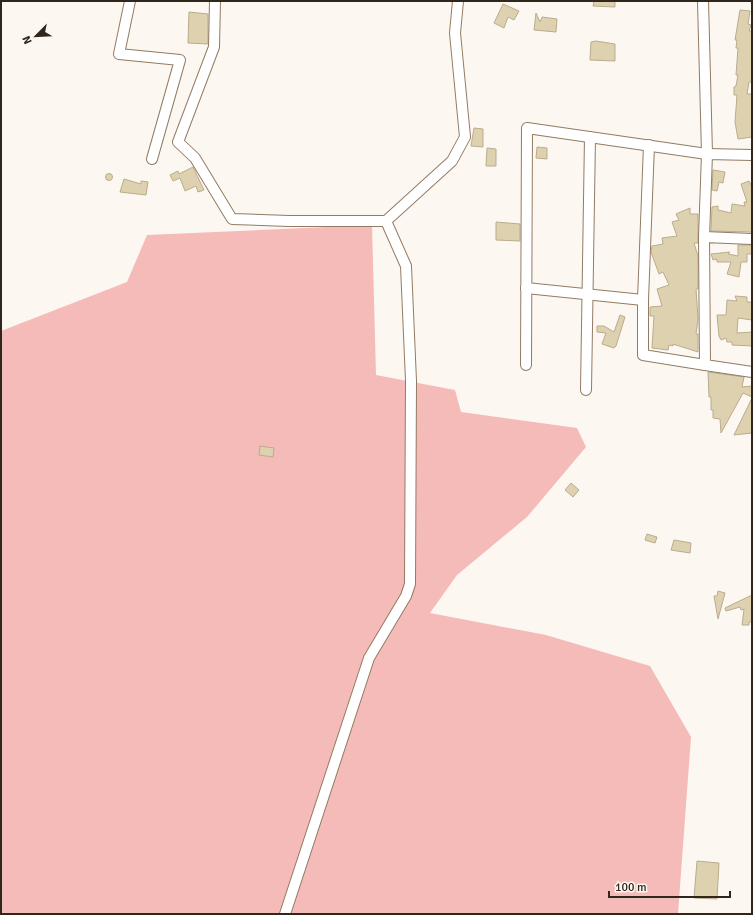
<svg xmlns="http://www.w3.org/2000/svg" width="753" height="915" font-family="Signika,sans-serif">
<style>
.green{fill:#f5bbb8}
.building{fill:#ddd1b0;stroke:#b9ad8d}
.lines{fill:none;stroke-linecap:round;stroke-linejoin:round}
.minor-casing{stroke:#937b63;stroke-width:12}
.minor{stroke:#fff;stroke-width:10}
</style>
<rect width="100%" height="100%" fill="#fcf7f1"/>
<!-- green -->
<path class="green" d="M 372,225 L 376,375 L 455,390 L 461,412 L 577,428 L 586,447 L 527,517 L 457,575 L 430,613 L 546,635 L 650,666 L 691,737 L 678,914 L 1,914 L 1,331 L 127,282 L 147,235 Z"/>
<!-- building -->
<g class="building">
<path d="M 594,1 L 615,1 L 615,7 L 593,6 Z"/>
<path d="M 503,4 L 519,11 L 514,20 L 508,17 L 504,28 L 494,23 Z"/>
<path d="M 740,10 L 750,11 L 748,24 L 751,25 L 749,31 L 752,31 L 752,82 L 749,82 L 747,94 L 752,94 L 752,137 L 738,139 L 735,122 L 737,95 L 734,95 L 734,87 L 736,86 L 738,75 L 736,75 L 738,48 L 736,48 L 737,40 L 735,40 Z"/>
<path d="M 189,12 L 208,14 L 208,44 L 188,43 Z"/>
<path d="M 536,13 L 540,22 L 542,17 L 557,19 L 556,32 L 534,30 Z"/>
<path d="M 596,41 L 615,44 L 615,61 L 590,60 L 591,42 Z"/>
<path d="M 474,128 L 483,129 L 483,147 L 471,146 Z"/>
<path d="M 537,147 L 547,148 L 547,159 L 536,158 Z"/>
<path d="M 487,148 L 496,149 L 496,166 L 486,166 Z"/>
<path d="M 193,167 L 204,190 L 198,192 L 196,186 L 185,191 L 180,178 L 173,181 L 170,175 L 178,171 L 179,174 Z"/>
<path d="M 713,170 L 725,172 L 723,183 L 719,182 L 717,191 L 712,190 Z"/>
<circle cx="109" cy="177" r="3.5"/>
<path d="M 124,179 L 141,184 L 141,181 L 148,182 L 146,195 L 120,192 Z"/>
<path d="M 749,181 L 752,187 L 752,232 L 711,231 L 712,207 L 718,206 L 718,210 L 731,213 L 732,204 L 745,206 L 744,202 L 747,202 L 741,184 Z"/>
<path d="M 690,208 L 690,214 L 698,214 L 698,243 L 694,243 L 698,256 L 698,289 L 696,289 L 698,319 L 696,334 L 698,334 L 698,352 L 673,344 L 673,346 L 669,345 L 668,350 L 652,348 L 654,316 L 650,316 L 650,307 L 662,306 L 657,289 L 669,285 L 663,272 L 659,274 L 651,252 L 652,246 L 663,244 L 662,238 L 677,236 L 672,222 L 679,220 L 676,214 Z"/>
<path d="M 496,222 L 520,224 L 520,241 L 496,240 Z"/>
<path d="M 738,245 L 752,245 L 752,254 L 747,254 L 747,262 L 741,262 L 739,277 L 727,274 L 731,262 L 717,262 L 717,259 L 713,260 L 711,254 L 730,252 L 728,254 L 738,256 Z"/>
<path d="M 735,296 L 747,297 L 747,302 L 752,302 L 752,320 L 738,318 L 737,333 L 752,332 L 752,346 L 732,345 L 732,342 L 727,342 L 726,338 L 721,340 L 719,336 L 717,315 L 726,315 L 727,300 L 737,301 Z"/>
<path d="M 620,315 L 625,317 L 616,346 L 614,348 L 602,344 L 606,333 L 597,332 L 597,326 L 604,326 L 614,332 Z"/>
<path d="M 708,372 L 744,377 L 742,387 L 752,386 L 752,397 L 743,393 L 721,433 L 720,419 L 713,418 L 713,410 L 711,410 L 711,397 L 709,397 Z"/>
<path d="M 752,398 L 752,433 L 734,435 Z"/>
<path d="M 260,446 L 274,448 L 273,457 L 259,455 Z"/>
<path d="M 571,483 L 579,490 L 573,497 L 565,490 Z"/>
<path d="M 647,534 L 657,537 L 655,543 L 645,540 Z"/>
<path d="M 674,540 L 691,543 L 690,553 L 671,550 Z"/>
<path d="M 718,591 L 725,593 L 718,619 L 714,596 L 717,596 Z"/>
<path d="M 752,595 L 752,622 L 749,622 L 749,625 L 742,625 L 744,609 L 741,610 L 740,607 L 726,611 L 725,608 Z"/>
<path d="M 697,861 L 719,863 L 717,899 L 694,898 Z"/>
</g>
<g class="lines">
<defs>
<g id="minor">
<path d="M 130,1 L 119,54 L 180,60 L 152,159"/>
<path d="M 215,1 L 214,47 L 178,142 L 195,158 L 232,219 L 289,221 L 386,221 L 452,161 L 465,137 L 455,33 L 458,1"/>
<path d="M 704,237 L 707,154 L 752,155"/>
<path d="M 752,239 L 704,237 L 705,365 L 752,372"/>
<path d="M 526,288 L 643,300 L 649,145"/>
<path d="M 643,300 L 643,355 L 705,365"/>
<path d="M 526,365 L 527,128 L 707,154 L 703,1"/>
<path d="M 586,390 L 590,137"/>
<path d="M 285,914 L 369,658 L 406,596 L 410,584 L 411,381 L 406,266 L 386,221"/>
</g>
</defs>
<!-- minor casing -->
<use href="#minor" class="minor-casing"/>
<!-- minor -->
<use href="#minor" class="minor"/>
</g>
<!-- border -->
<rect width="753" height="915" fill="none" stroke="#30261c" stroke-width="4"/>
<!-- north arrow -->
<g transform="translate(36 36) rotate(246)" stroke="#fcf7f1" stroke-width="3" paint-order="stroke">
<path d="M0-3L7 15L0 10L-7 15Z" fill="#30261c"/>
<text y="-6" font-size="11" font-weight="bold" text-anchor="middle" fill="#30261c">N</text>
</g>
<!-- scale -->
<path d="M609 891v6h121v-6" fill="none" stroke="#30261c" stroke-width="2"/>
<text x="615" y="891" font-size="12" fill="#30261c" stroke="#fcf7f1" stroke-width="3" paint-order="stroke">100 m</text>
</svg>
